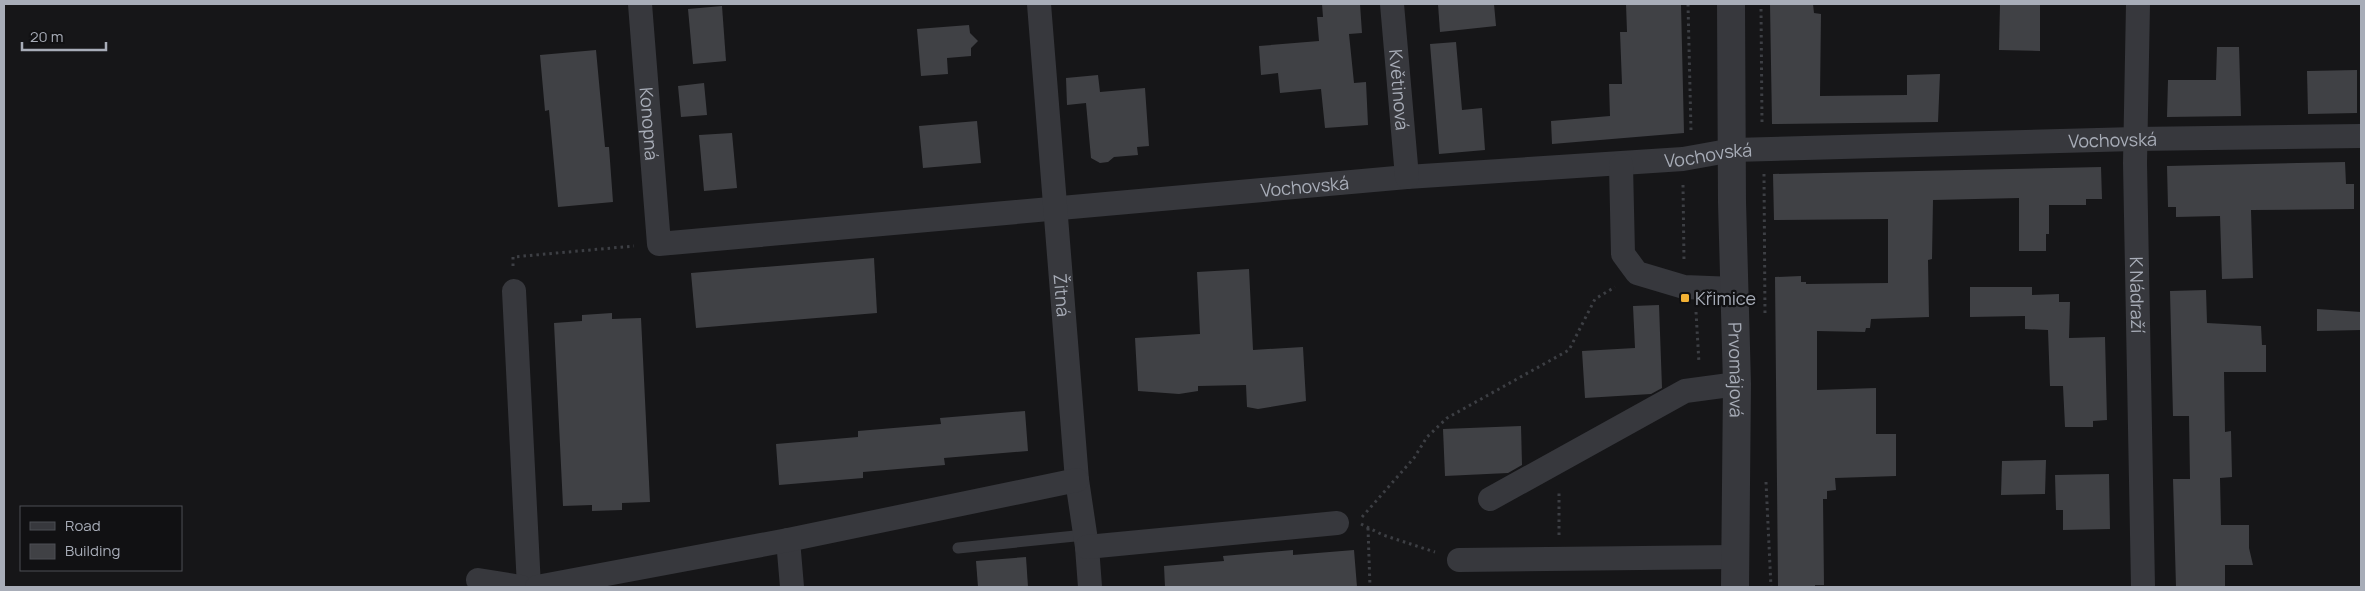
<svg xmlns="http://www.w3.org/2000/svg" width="2365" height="591" font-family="Manrope,sans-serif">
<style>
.building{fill:#404145}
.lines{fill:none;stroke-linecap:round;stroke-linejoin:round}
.path{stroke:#3d3f44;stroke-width:3;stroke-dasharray:2.5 4;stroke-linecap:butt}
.service{stroke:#37383d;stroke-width:11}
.minor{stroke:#37383d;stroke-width:24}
.tertiary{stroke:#37383d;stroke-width:28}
.poi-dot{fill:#f2b134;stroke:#111113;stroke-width:2}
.labels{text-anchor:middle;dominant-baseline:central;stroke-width:4.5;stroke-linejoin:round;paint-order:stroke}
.street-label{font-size:18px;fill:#a8adb8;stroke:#111113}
.poi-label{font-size:18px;fill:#a8adb8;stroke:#111113;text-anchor:start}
</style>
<rect width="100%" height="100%" fill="#161618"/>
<!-- building -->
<g class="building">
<path d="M 1322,4 L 1360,4 L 1362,33 L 1349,34 L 1354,83 L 1366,82 L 1368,125 L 1325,128 L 1321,89 L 1280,93 L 1278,73 L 1261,75 L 1259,46 L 1319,41 L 1317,17 L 1323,17 Z"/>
<path d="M 1438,4 L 1494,4 L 1496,26 L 1440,32 Z"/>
<path d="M 1626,4 L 1681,4 L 1684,133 L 1552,144 L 1551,121 L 1610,116 L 1609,84 L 1622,84 L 1620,32 L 1627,32 Z"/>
<path d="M 1770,4 L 1813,4 L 1814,13 L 1821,14 L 1820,96 L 1907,95 L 1907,75 L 1940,74 L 1938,122 L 1772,124 Z"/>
<path d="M 2000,4 L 2040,4 L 2040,51 L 1999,50 Z"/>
<path d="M 722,6 L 726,61 L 693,64 L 688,9 Z"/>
<path d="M 969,25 L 970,33 L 978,41 L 971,48 L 971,56 L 947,58 L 948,74 L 921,76 L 917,29 Z"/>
<path d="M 1456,42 L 1462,110 L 1482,108 L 1485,150 L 1439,154 L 1430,44 Z"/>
<path d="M 2217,47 L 2239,47 L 2241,116 L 2167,117 L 2168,80 L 2216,80 Z"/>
<path d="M 596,50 L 605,147 L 609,147 L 613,202 L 558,207 L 549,110 L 545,111 L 540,55 Z"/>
<path d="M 2357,70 L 2357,113 L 2308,114 L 2307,71 Z"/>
<path d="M 1098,75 L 1100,92 L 1145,88 L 1149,146 L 1137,147 L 1138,155 L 1114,157 L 1108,162 L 1100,163 L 1091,158 L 1086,103 L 1067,105 L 1066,78 Z"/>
<path d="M 704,83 L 707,115 L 681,117 L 678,86 Z"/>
<path d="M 977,121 L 981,163 L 923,168 L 919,126 Z"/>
<path d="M 732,133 L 737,188 L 704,191 L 699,135 Z"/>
<path d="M 2345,162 L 2346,184 L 2354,184 L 2354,209 L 2251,210 L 2253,278 L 2222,279 L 2220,216 L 2176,217 L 2176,207 L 2168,207 L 2167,166 Z"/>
<path d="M 2101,167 L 2102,199 L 2086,199 L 2086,205 L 2049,205 L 2049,234 L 2046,234 L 2046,251 L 2019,251 L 2019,198 L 1933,200 L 1932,259 L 1928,260 L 1929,317 L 1871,319 L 1870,328 L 1866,328 L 1865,332 L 1817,331 L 1817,390 L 1876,388 L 1876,434 L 1896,434 L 1896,476 L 1835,478 L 1836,490 L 1827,491 L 1827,499 L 1823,499 L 1824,585 L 1815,585 L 1815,587 L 1778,587 L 1775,277 L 1801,276 L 1801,282 L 1806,282 L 1806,284 L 1888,283 L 1888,219 L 1774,220 L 1773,174 Z"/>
<path d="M 874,258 L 877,313 L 696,328 L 691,273 Z"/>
<path d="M 1249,269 L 1253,350 L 1303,347 L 1306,401 L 1258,409 L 1247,407 L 1246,385 L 1198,386 L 1198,391 L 1179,394 L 1138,391 L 1135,338 L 1200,334 L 1197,272 Z"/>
<path d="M 1970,287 L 2032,287 L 2032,295 L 2059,294 L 2059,302 L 2070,302 L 2069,338 L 2105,337 L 2107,420 L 2093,421 L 2093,427 L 2065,427 L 2063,386 L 2050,386 L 2048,330 L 2025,329 L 2025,316 L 1970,317 Z"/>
<path d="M 2206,290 L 2207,323 L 2261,326 L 2262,345 L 2266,345 L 2266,372 L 2224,372 L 2225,432 L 2231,431 L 2232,477 L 2220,478 L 2221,525 L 2249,525 L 2249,548 L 2253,565 L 2225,565 L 2225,587 L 2176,587 L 2173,479 L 2190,479 L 2189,416 L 2173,416 L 2170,291 Z"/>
<path d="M 1659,305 L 1662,388 L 1651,394 L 1585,398 L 1582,351 L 1635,348 L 1633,306 Z"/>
<path d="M 2317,309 L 2361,312 L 2361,330 L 2317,331 Z"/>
<path d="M 612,313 L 612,319 L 641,318 L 650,502 L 622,503 L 622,510 L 592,511 L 592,505 L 563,506 L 554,323 L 582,321 L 582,315 Z"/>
<path d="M 1025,411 L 1028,451 L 944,458 L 945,465 L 863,472 L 863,478 L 779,485 L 776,444 L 858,437 L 858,431 L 941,424 L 940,418 Z"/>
<path d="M 1521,426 L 1522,465 L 1508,473 L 1445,476 L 1443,429 Z"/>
<path d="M 2046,460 L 2045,494 L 2001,495 L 2002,461 Z"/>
<path d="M 2109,474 L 2110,529 L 2063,530 L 2063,510 L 2056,510 L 2055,475 Z"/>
<path d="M 1293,550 L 1293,555 L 1354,550 L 1357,587 L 1165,587 L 1164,566 L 1224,561 L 1223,556 Z"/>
<path d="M 1026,557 L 1028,587 L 978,587 L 976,561 Z"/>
</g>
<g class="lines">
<!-- path -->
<g class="path">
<path d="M 1688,4 L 1691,131"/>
<path d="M 1761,9 L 1762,123"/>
<path d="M 1764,174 L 1765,316"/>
<path d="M 1683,185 L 1684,261"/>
<path d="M 513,266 L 513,257 L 634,246"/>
<path d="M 1696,312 L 1699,363"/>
<path d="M 1766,482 L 1771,587"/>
<path d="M 1362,517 L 1414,458 L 1427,437 L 1447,418 L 1569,350 L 1595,299 L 1615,287"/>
<path d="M 1361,524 L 1383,535 L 1435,552"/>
<path d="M 1368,528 L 1370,587"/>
<path d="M 1559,535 L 1559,491"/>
</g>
<!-- service -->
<path class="service" d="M 958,548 L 1085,535"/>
<!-- minor -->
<g class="minor">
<path id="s1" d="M 640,4 L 659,244 L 1407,177 L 1683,159 L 1733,150 L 2135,139 L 2361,136"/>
<path id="s2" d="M 1039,4 L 1077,480 L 1087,547 L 1090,587"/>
<path id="s3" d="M 1392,4 L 1407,177"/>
<path id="s4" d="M 2138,4 L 2135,163 L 2143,587"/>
<path d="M 1621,165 L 1623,254 L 1637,273 L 1684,287 L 1735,289"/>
<path d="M 514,291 L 529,587"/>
<path d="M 1490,499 L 1685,391 L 1737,384"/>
<path d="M 788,540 L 792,587"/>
<path d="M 1087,547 L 1337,523"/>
<path d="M 1459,560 L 1735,557"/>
<path d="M 478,580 L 521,587"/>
<path d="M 537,587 L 788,540 L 1077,480"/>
</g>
<!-- tertiary -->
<path class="tertiary" id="s5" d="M 1731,4 L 1732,202 L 1737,384 L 1735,587"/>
</g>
<!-- markers -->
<rect class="poi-dot" x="1680" y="293" width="10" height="10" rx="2.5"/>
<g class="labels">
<!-- street labels -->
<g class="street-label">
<text stroke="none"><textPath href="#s3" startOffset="86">Květinová</textPath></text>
<text stroke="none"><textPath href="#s1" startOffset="120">Konopná</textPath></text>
<text stroke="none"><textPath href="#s1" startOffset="1699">Vochovská</textPath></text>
<text stroke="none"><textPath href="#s1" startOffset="1294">Vochovská</textPath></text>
<text stroke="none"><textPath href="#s1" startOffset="889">Vochovská</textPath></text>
<text stroke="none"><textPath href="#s4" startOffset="291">K Nádraží</textPath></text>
<text stroke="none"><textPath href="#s2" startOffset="292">Žitná</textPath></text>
<text stroke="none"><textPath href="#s5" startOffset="366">Prvomájová</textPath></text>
</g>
<!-- poi labels -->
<g class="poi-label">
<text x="1695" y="298">Křimice</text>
</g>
</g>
<!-- border -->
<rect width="2365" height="591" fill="none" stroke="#a8adb8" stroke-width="10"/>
<!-- legend -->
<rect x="20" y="506" width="162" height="65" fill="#111113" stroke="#4d4f55"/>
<rect x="30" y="522" width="25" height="8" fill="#37383d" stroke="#4d4f55"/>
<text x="65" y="531" font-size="15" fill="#a8adb8">Road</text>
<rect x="30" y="544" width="25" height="15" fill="#404145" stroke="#4d4f55"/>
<text x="65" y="556" font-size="15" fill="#a8adb8">Building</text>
<!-- scale -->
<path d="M22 42v8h84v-8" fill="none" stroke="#a8adb8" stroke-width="2.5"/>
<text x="30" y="42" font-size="15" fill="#a8adb8" stroke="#111113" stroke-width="4" paint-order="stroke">20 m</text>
</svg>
